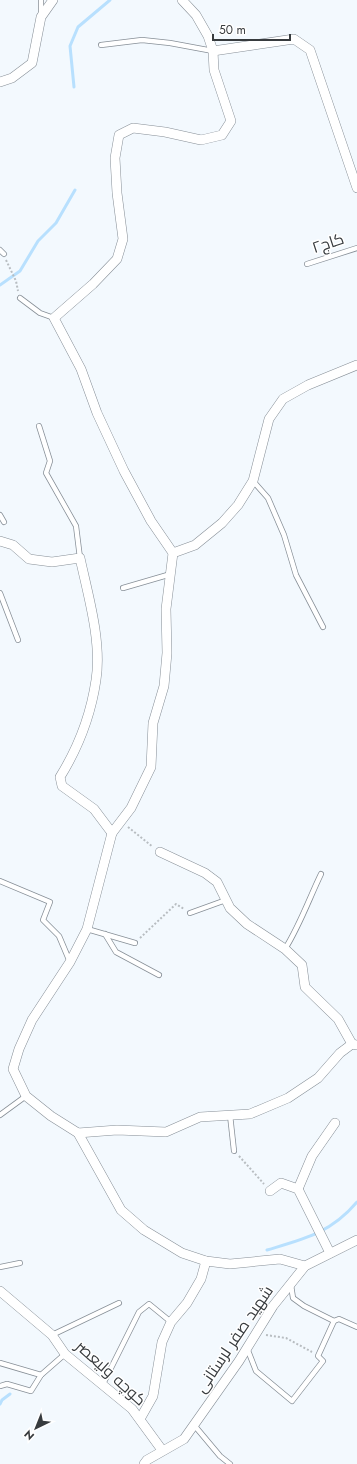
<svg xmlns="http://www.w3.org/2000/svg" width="357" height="1464" font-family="Jost,Cairo,sans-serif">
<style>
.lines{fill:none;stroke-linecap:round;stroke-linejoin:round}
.stream{stroke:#b8e0fe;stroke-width:3}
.service-casing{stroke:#878f97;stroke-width:6}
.minor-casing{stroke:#878f97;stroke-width:10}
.path{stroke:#b8bdc1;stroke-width:2;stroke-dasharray:2 2;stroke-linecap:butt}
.service{stroke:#fff;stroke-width:4.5}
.minor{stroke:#fff;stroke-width:9}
.labels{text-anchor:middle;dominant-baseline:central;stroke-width:3;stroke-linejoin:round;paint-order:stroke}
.street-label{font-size:16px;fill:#373b3e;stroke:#fff}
</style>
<rect width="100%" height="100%" fill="#f3f9fe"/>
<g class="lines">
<!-- stream -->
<g class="stream">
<path d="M 74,87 L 70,46 L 78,27 L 110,0"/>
<path d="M 0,285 L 20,271 L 38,241 L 56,223 L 75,190"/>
<path d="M 267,1250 C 304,1239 331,1233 357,1202"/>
<path d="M 0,1404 L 2,1400 L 10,1394"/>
</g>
<defs>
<g id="service">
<path d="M 41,0 L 41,15"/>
<path d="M 101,45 L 142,40 L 170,43 L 213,51"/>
<path d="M 0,250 L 4,254"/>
<path d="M 307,264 L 357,248"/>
<path d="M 20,298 L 40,313 L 54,318"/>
<path d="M 39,426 L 50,461 L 46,473 L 76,526 L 80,558"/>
<path d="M 253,481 L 268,498 L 284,535 L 296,575 L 323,627"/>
<path d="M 0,515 L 4,522"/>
<path d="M 123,588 L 171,574"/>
<path d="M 0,593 L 18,640"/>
<path d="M 0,881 L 50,902 L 43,920 L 59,936 L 70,962"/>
<path d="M 190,913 L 226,900"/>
<path d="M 87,929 L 135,943"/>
<path d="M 105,934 L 116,952 L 159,975"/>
<path d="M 285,949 C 300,925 309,899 321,874"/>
<path d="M 0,1115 L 26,1096"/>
<path d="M 230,1115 L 234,1151"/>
<path d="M 0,1267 L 20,1263"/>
<path d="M 291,1285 L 293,1298 L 304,1306 L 334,1321 L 339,1319 L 357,1327"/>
<path d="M 52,1335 L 119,1303"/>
<path d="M 247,1348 L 256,1371 L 292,1401 L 323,1361 L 318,1356 L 334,1321"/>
<path d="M 0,1363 L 41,1375"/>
<path d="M 103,1384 L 139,1312 L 149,1304 L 171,1322"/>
<path d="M 0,1386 L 7,1384 L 31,1391 L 41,1375 L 65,1354"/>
<path d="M 194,1425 L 220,1456 L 230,1464"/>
</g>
<g id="minor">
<path d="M 182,0 L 196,15 L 208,36 L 213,51 L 214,70 L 231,121 L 222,135 L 201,140 L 165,132 L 133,128 L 119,135 L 115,158 L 117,193 L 123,239 L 117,259 L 93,284 L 54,318 L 81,369 L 97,413 L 124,471 L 151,521 L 173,553 L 166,609 L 167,653 L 164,686 L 153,723 L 151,767 L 131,808 L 112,833 L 87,929 L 70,962 L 32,1020 L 19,1049 L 13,1069 L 26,1096 L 51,1116 L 78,1133 L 121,1210 L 144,1230 L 182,1253 L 206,1261 L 230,1264 L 280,1259 L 305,1266"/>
<path d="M 213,51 L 294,39 L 310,50 L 357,188"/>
<path d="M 0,82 L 12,78 L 32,63 L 41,17 L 53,0"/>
<path d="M 0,541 L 13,545 L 29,559 L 52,562 L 80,558 C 88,595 102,642 96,680 C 91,714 78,748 60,777 L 62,786 L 94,809 L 112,833"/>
<path d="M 173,553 L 195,545 L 222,523 L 238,505 L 253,481 L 269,419 L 283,399 L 308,385 L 357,365"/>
<path d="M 160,852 L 205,873 L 217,882 L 230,908 L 247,924 L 285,949 L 302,965 L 305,987 L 338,1019 L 352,1044"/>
<path d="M 78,1133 L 117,1130 L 166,1132 L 200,1117 L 250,1114 L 288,1098 L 318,1078 L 340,1053 L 352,1044 L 357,1045"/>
<path d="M 298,1189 L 312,1156 L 335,1123"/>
<path d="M 270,1191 L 281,1183 L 298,1189 L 330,1253"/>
<path d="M 0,1291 L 52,1335 L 65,1354 L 132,1409 L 162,1450"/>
<path d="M 140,1419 L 153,1396 L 162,1342 L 171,1322 L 187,1303 L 201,1279 L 206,1261"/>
<path d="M 144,1464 L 147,1460 L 184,1439 L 239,1361 L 273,1306 L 305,1266 L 357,1240"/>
</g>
</defs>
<!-- service casing -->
<use href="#service" class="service-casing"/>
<!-- minor casing -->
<use href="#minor" class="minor-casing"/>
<!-- path -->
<g class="path">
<path d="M 6,260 L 16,281 L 18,291"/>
<path d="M 128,827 L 153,847"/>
<path d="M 140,938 L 176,904 L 184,909"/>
<path d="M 239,1156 L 264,1184"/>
<path d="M 266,1335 L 286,1338 L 312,1352"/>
</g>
<!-- service -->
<use href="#service" class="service"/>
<!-- minor -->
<use href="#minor" class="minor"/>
</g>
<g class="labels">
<!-- street labels -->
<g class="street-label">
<text transform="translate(328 243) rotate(-18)">کاج۲</text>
<text transform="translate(234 1339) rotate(-56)">شهید صفر لرستانی</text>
<text transform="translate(111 1373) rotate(42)">کوچه ولیعصر</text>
</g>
</g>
<!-- north arrow -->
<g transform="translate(36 1428) rotate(223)" stroke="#ffffff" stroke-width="3" paint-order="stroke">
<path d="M0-3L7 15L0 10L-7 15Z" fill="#373b3e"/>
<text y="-6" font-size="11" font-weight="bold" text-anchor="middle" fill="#373b3e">N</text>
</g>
<!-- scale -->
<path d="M213 34v6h77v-6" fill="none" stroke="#373b3e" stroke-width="2"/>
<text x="219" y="34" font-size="12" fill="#373b3e" stroke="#ffffff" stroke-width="3" paint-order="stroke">50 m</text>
</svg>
